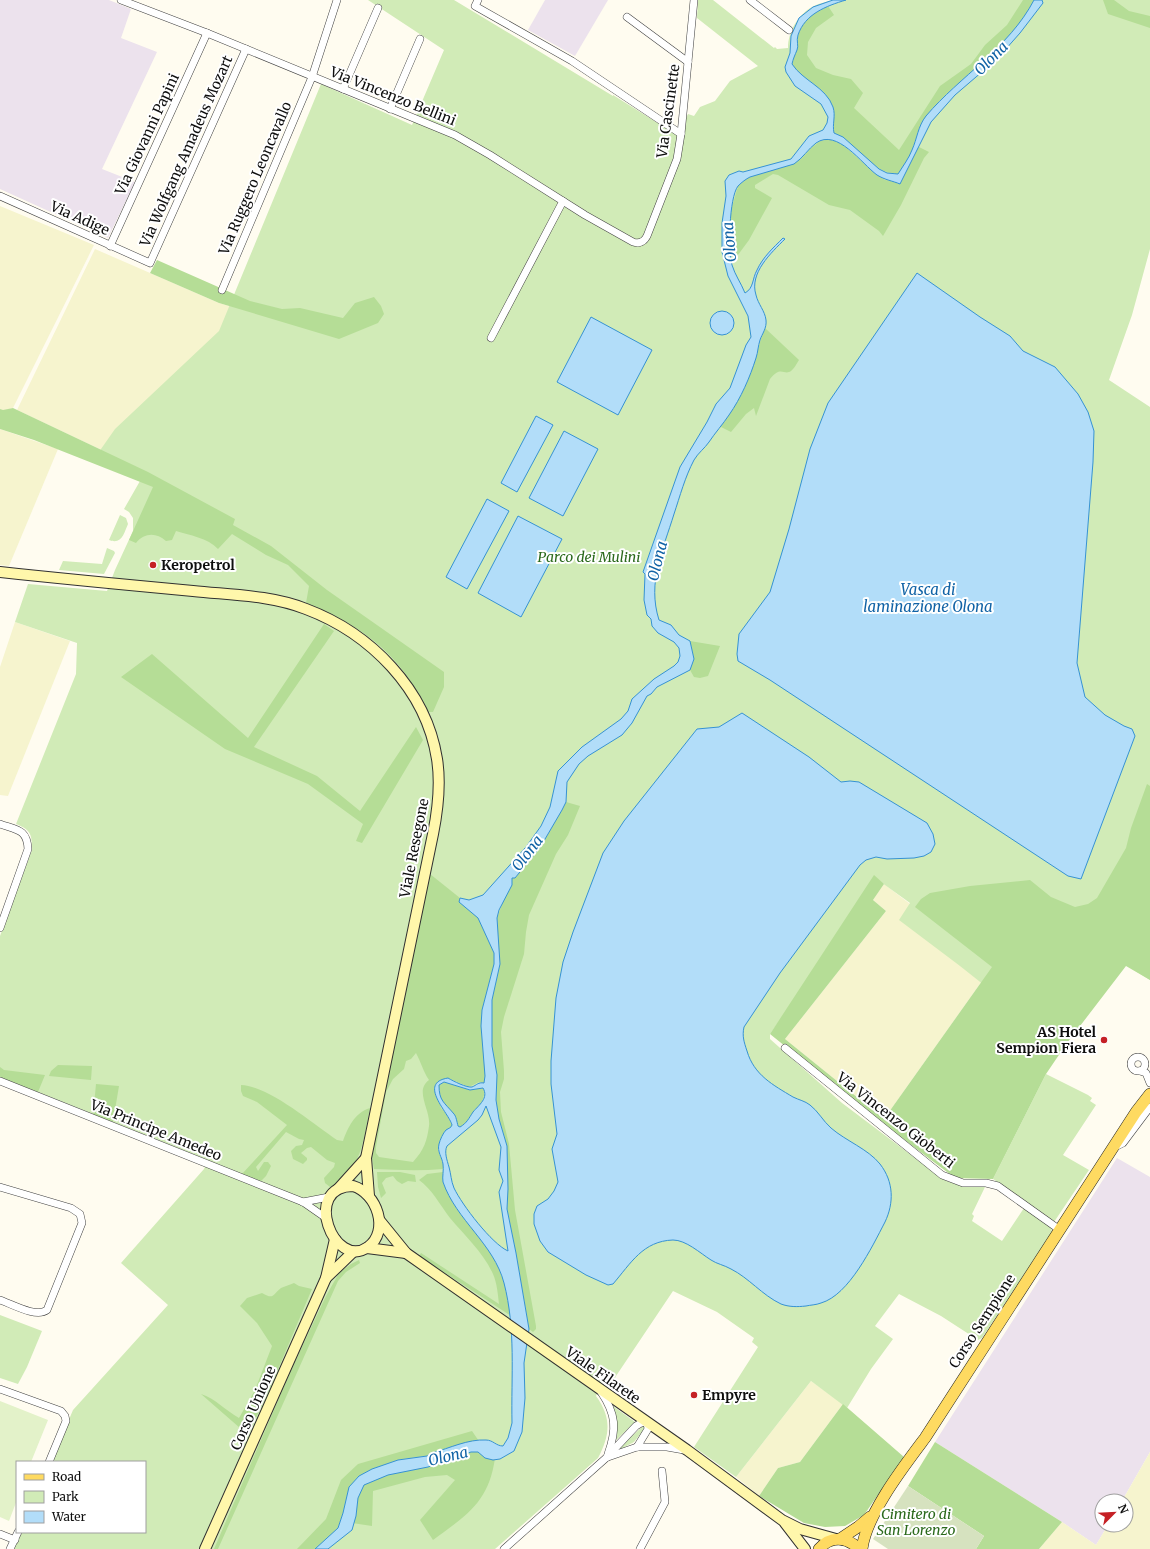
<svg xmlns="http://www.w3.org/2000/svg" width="1150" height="1549" font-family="Merriweather,serif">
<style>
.industrial{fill:#ece2ed}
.farmland{fill:#f6f4ce}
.green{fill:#d1ebb7}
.forest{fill:#b5dd96;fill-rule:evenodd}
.cemetery{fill:#d6e2bf}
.pitch{fill:#e3f2c9}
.water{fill:#b2ddf9;stroke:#3692d3;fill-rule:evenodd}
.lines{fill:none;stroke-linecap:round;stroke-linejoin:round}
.street-casing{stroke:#414141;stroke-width:8}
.secondary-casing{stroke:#303030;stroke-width:12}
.primary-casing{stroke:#1f1f1f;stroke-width:12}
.street{stroke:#fff;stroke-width:7}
.secondary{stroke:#fff7ab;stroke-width:10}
.primary{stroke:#feda61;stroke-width:11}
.poi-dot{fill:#c52025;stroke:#fff;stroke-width:1.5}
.labels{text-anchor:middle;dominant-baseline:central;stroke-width:4;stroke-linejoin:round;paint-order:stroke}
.street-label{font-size:14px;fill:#0e0e0e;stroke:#fff}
.park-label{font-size:14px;font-style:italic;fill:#2a691b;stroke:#fff}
.poi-label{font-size:14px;font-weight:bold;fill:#0e0e0e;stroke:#fff;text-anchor:start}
.water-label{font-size:15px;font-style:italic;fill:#1163a6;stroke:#fff}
</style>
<rect width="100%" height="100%" fill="#fffcf0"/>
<!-- industrial -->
<g class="industrial">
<path d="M 0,0 L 109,0 L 131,9 L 121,38 L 157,52 L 102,169 L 135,182 L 108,238 L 0,189 Z"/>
<path d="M 545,0 L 608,0 L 575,56 L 528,30 Z"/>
<path d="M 1117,1158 L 1150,1177 L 1150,1452 L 1122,1501 L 1102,1501 L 1102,1525 L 1108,1525 L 1096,1545 L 1062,1522 L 935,1442 Z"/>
</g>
<!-- farmland -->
<g class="farmland">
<path d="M 0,206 L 94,245 L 13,408 L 3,411 L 0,409 Z"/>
<path d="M 95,249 L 219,303 L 339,339 L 148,472 L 17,410 Z"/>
<path d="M 0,429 L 58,449 L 9,566 L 0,565 Z"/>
<path d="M 15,622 L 70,641 L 8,796 L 0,795 L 0,667 Z"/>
<path d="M 884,884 L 992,967 L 884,1119 L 785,1039 L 886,911 L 873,900 Z"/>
<path d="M 811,1381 L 843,1404 L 800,1462 L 778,1468 L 759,1496 L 736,1477 Z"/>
<path d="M 1150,1452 L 1150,1549 L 1039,1549 L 1062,1522 L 1096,1545 L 1108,1525 L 1126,1525 L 1126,1501 L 1122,1501 Z"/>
</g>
<!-- green -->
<g class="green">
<path d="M 368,0 L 454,0 L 613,96 L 613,95 L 672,132 L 681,128 L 688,114 L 694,116 L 700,107 L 715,101 L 730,81 L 758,66 L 697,18 L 698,0 L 713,0 L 774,48 L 775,47 L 777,49 L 788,48 C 788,31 799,13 814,6 C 820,3 826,2 833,0 L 1150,0 L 1150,249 L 1132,315 L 1109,380 L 1150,407 L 1150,980 L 1126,965 L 1056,1042 L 960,966 L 899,920 L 910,903 L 878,880 L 770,1034 L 770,1039 L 842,1103 L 943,1179 C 957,1187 969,1185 985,1187 L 972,1214 L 974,1216 L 972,1221 L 1002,1241 L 1024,1208 L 1051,1226 L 1052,1232 L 982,1338 L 978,1340 L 941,1316 L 899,1294 L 875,1326 L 893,1339 L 871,1369 L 847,1408 L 811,1381 L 736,1477 L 694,1447 L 758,1347 L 752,1342 L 754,1338 L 717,1312 L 673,1291 L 616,1376 L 611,1387 L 603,1381 L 596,1396 C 612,1418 610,1435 598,1458 L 495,1549 L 14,1549 L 21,1532 L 145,1532 L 145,1462 L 51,1462 L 73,1410 L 168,1305 L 121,1263 L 204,1169 L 208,1160 L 0,1077 L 0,936 L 32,850 C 32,834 31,830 16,824 L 76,674 L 77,643 L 15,622 L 28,584 L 107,591 L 115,570 L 133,531 L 133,518 L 129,512 L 124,509 L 140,481 L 94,459 L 115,429 L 219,331 L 321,84 L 412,125 L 444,50 Z"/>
<path d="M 120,515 L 126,518 L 128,524 C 124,533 122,545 109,540 Z"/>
<path d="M 107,548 L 114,551 L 115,553 L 104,574 L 59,570 L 63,561 L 102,564 Z"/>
<path d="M 1046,1074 L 1088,1095 L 1092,1098 L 1090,1101 L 1096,1105 L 1063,1155 L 1089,1170 L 1054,1222 L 993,1179 Z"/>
<path d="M 0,1315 L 42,1331 L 27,1367 L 18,1384 L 0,1378 Z"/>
<path d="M 613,1406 L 635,1422 L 613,1443 Z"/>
<path d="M 643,1426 L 645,1428 L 634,1442 L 615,1452 Z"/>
</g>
<!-- forest -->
<g class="forest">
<path d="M 1023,0 L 1034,0 C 1023,22 1004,43 986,60 C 961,82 921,109 915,143 L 919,147 L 929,152 L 924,158 L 901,205 L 883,236 L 879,231 L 850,210 L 829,205 L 778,175 L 773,174 L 755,185 L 755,188 L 772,198 L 749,240 L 732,263 L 730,245 L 731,210 L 738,186 L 747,178 L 774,169 L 792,165 L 802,158 L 811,148 L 820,141 L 830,139 L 841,143 L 877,175 L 885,180 L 895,181 L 895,173 C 879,175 857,150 845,139 C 842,136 838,135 834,133 C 832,124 836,116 833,107 C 826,89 806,80 793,67 L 792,64 C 799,34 796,20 828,6 L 834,15 L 816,28 L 808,42 L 807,55 L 816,68 L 833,75 L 851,79 L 863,93 L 854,108 L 899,150 L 940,86 L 971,64 L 985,45 L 1007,25 Z"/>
<path d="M 1103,0 L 1114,0 L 1129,11 L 1150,16 L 1150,28 L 1108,14 Z"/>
<path d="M 157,260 L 250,301 L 282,309 L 300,308 L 343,318 L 355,303 L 374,297 L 381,306 L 384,314 L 378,323 L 339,339 L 219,303 L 150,273 Z"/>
<path d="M 765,328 L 799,360 C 797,363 794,369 791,371 C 784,376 781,365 770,379 L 756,416 L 754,408 L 746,414 L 731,432 L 719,426 C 733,410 746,389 752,369 C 757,356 759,342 765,328 Z"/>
<path d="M 13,408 L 148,472 L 235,519 L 233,525 L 271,546 L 327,590 L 444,672 L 444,687 L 433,712 L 428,712 C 399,653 366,628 306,603 L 309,586 L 288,565 L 266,555 L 232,534 L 218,549 C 208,538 189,535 176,531 L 172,540 L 166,541 C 156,532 144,533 136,543 L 129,540 L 153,487 L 34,440 L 0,429 L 0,409 L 3,410 Z"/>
<path d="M 324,624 L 334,631 L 254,747 L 317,776 L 360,811 L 416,727 L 423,740 L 362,843 L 356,841 L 363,824 L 308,784 L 225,749 L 121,677 L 152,654 L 248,738 Z"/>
<path d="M 690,641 L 720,646 L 708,676 L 700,678 L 694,677 L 690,670 L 694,659 Z"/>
<path d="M 1147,784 L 1150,786 L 1150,980 L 1126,966 L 1067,1043 L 1046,1074 L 993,1179 L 955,1178 L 858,1105 L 770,1034 L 874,875 L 884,884 L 873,900 L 886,911 L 785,1039 L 884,1119 L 992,967 L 915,907 L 921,899 L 930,893 L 970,886 L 1030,880 L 1051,897 L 1075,907 L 1088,904 L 1097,898 L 1126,848 L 1131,828 Z"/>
<path d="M 566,802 L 580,806 L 568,835 L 556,854 L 529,915 L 526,932 L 524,954 L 504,1017 L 501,1032 L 504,1071 L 504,1079 L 500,1092 L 501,1112 L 509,1144 L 515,1210 L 536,1326 L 536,1329 L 533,1332 L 529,1329 L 516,1253 L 507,1209 L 508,1189 L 505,1138 L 499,1119 L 496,1100 L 497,1075 L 492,1046 L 492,1000 L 500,964 L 497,918 L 512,878 L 515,878 L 541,846 Z"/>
<path d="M 430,874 L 460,898 L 459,900 L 478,918 L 494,953 L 494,964 L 482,1010 L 481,1026 L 485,1063 L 485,1080 L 484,1083 L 479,1082 L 469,1087 L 448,1078 L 436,1086 L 441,1108 L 449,1116 L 452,1125 L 452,1127 L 446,1131 L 438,1150 L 443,1164 L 443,1169 C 420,1171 397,1170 374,1169 L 372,1158 L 381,1107 ZM 416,1053 C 421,1062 423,1071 429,1080 C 414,1091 431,1110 429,1126 C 427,1141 424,1150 413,1162 L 379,1157 L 376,1153 L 376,1147 L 386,1092 L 393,1079 L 404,1069 L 406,1061 L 411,1059 Z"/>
<path d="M 58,1065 L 92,1066 L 91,1080 L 49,1076 L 51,1071 Z"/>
<path d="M 0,1067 L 4,1070 L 45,1075 L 38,1092 L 0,1077 Z"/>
<path d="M 444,1082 L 470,1090 L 483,1088 C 489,1099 470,1121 460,1127 L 458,1126 C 457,1122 456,1116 454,1114 C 444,1102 439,1103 439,1085 Z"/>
<path d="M 96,1084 L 119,1086 L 113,1122 L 93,1115 Z"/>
<path d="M 241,1085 C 269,1086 313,1124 337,1140 L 343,1141 C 348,1128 354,1113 370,1108 C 367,1122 365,1136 361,1149 C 357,1162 344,1185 330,1187 L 325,1183 L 324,1178 L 334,1167 L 335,1163 L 327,1160 L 311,1147 L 307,1148 L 301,1153 L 307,1158 L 307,1160 L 303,1164 L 293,1159 L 291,1151 L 296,1146 L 302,1145 L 304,1140 L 299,1139 L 286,1132 L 256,1167 L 258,1171 L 264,1162 L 268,1162 L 271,1166 L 266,1176 L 261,1181 L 242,1174 L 287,1125 L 257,1102 L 243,1096 L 241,1091 Z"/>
<path d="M 377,1172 L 400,1172 L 415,1175 L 416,1182 L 408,1181 L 402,1184 L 397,1181 L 393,1176 L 386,1178 L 382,1183 L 386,1193 L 381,1198 L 378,1187 Z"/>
<path d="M 443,1172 L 443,1183 L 449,1196 L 460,1213 L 490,1252 L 497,1264 L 504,1283 L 511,1316 L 419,1256 L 421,1253 L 499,1304 C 498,1295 497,1283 493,1274 C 483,1252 465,1236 450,1218 C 440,1205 432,1189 419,1180 L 427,1174 Z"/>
<path d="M 359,1260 L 360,1263 L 346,1272 L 338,1281 L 218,1549 L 214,1549 L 292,1368 L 326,1296 L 339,1273 L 351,1264 Z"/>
<path d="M 294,1283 L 299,1286 L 312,1289 L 271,1386 L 248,1435 L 201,1394 C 215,1398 226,1411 239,1418 L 255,1390 L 272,1346 L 257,1323 L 240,1306 L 247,1298 L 262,1293 C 274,1300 272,1295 281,1288 C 285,1286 290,1285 294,1283 Z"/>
<path d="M 843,1404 L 904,1457 L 864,1515 L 845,1526 L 825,1527 L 804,1523 L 759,1496 L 778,1468 L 800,1462 Z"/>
<path d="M 472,1431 L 485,1450 L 495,1458 C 489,1502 467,1515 433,1540 L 420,1520 L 455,1480 L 447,1475 L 425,1477 L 373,1491 L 372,1526 L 352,1523 L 360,1487 L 366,1481 L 399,1470 L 438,1451 L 427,1456 L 402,1459 L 372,1469 L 359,1476 L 349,1487 L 343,1513 L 337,1530 L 315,1549 L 297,1549 L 326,1519 L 341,1480 L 358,1464 Z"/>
<path d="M 935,1442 L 1062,1522 L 1039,1549 L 976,1549 L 984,1536 L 908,1486 Z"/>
</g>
<!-- cemetery -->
<path class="cemetery" d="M 908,1486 L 984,1536 L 976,1549 L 888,1549 L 873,1539 Z"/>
<!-- pitch -->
<path class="pitch" d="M 0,1401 L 48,1420 L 31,1462 L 17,1462 L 17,1500 L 9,1521 L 0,1517 Z"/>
<!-- water -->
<g class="water">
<path d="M 833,0 L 846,0 C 826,6 805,14 798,35 C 796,41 799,46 797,50 C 795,55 793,59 792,64 C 803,81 826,87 833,107 C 836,116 832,124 834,133 L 843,137 L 879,169 L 887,173 L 898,174 C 903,166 909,158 912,150 C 917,139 918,126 926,116 C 960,76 1009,48 1034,0 L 1042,0 L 1043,3 L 1020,33 L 997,59 L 955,95 L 931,122 L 900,184 C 893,181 885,180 877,175 C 862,164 837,128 816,143 C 808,149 803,158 794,164 L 750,177 C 746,179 742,182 738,186 C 729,198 728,250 732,265 C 735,275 741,283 745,293 C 754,288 752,279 757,270 C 763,257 773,248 783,238 L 785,239 C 771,253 749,273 756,295 C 758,304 765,311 766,320 C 767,328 762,334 760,340 C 758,346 758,352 756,358 C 750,377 741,398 729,415 C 723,424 715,433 709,442 C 705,448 698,453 694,460 C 685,477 680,496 674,514 C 663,550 647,582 659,620 L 671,625 L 679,635 L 690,641 L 694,659 L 690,670 L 657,687 L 651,694 L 647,696 L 632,723 L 622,735 L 588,756 L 579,764 L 567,782 L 566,802 L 562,810 L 541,846 L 515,878 L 512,878 L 512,885 L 499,910 L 497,918 L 500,964 L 492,1000 L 492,1046 L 497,1075 L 496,1100 L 499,1119 L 507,1146 L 508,1189 L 507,1209 L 516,1253 L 529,1329 L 524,1363 L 525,1398 L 522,1432 L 514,1451 L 500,1459 L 493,1460 L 485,1458 L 478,1452 L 471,1452 L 428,1467 L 388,1475 L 364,1485 L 358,1498 L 356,1516 L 352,1530 L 328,1549 L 315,1549 L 338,1528 L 343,1513 L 349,1487 L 359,1476 L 372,1469 L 398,1460 L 427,1456 L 432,1453 C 450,1448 468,1439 486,1440 C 493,1440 496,1446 503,1446 L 508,1438 L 512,1423 C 511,1376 516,1329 504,1283 C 494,1244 456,1220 443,1182 C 442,1177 444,1170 443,1164 C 442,1157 437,1152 439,1144 C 440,1140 443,1133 446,1130 C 449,1128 451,1128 452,1125 C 449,1113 417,1083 448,1078 C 453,1081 467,1088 472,1087 C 477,1085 478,1082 484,1083 L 485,1076 L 481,1026 L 482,1010 L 494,964 L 494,953 L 478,918 L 459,902 L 460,898 L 469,900 L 483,895 L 526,847 L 541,826 L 550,807 L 558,771 L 582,747 L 621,719 L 628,711 L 632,699 L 654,679 L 674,666 L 678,662 L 680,656 L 679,648 L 674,642 L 658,633 L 652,626 L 651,619 L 647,615 L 644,600 L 645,574 L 643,572 L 680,467 L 707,422 L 716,404 L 730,388 L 746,345 L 751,337 L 748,316 L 728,276 L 722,252 L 722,223 L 726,196 L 725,181 L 729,175 L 739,171 L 743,172 L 791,159 L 809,136 L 823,130 L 827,123 L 828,117 L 821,104 L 795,86 L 786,72 L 785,67 L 790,53 L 791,36 L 799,18 L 813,7 ZM 444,1082 L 470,1090 L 483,1088 C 489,1098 479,1105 473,1112 C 469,1118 467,1123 460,1127 L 458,1126 C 457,1122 456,1116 454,1114 C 444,1102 439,1101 439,1085 ZM 486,1106 L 501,1147 L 499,1170 L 503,1181 L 499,1192 L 508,1251 C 492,1244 462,1205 454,1188 C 451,1181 451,1174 449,1167 C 447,1160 444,1152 447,1146 L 478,1120 L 482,1115 Z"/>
<path d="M 917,273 L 980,317 L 1010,336 L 1023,351 L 1055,367 L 1078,394 L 1088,412 L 1094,431 L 1093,462 L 1077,663 L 1085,697 L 1105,715 L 1124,726 L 1132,729 L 1135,736 L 1081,879 L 1068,876 L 770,680 L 738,661 L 737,654 L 739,634 L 770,592 L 789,529 L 810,449 L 828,403 Z"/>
<circle cx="722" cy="323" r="12"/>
<path d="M 591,317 L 652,350 L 618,415 L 557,382 Z"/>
<path d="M 536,416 L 553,425 L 517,492 L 501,483 Z"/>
<path d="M 564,431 L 598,449 L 563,516 L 529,498 Z"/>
<path d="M 487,499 L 509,511 L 467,589 L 446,577 Z"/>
<path d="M 518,516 L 562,539 L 521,617 L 478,593 Z"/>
<path d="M 742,713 L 809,757 L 841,782 L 850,781 L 859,782 L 927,823 L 933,834 L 935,844 L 931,852 L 924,856 L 914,858 L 887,859 L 876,857 L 866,860 L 860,865 L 780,973 L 744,1027 C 742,1036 744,1042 747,1051 C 754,1075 773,1085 793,1097 C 799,1100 805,1101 810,1105 C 818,1111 823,1121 831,1128 C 846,1141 868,1149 880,1164 C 894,1182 894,1203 885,1222 C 872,1247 849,1295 821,1303 C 816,1305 810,1305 806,1306 C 797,1307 789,1307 781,1304 C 762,1295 749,1278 731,1269 C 724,1265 717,1264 711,1260 C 700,1253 686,1240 673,1240 C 643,1241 631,1263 613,1284 L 608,1285 L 586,1275 L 548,1252 L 540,1241 L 534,1224 L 534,1214 L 537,1206 L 548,1199 L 554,1191 L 558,1182 L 552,1149 L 557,1134 L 551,1084 L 551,1061 L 556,998 L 563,962 L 573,932 L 603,853 L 624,821 L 697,729 L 719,727 Z"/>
</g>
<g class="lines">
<defs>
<g id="street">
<path d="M 121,0 L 207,33 L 455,135 L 490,155 L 585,215 L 633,242 C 639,244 644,242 647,236 L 677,159 L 681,134 L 694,0"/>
<path d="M 478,0 L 475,6 L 572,61 L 681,134"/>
<path d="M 750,0 L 789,30"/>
<path d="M 627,17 L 688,62"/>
<path d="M 343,89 L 378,8"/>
<path d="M 390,109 L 420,39"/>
<path d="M 0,196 L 150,263 L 246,49"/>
<path d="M 110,246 L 207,33"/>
<path d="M 222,290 L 312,77 L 337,0"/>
<path d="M 491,338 L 563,201"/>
<path d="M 0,824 C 17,830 27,829 28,849 L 0,928"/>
<path d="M 785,1048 L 942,1175 L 963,1183 L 986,1183 L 998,1186 L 1060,1230"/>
<circle cx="1138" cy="1064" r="7"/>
<path d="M 1140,1071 L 1146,1073 L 1150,1083"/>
<path d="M 0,1081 L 303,1202 L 326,1218"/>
<path d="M 1115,1147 L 1123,1143 L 1150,1107"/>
<path d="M 0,1187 L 71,1208 L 80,1214 L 82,1223 L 47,1310 C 36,1318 12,1304 0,1300"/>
<path d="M 303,1202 L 329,1197"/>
<path d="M 0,1389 L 61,1411 L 65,1416 L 66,1421 L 49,1462"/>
<path d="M 601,1392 C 616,1414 617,1429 608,1454"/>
<path d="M 608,1457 L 637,1447 L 667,1447 L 684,1450"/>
<path d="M 0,1534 L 15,1540"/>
<path d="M 10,1549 L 18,1532"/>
<path d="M 504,1549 L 606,1458 L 636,1426 L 641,1423 L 647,1422 L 648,1429 L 637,1447"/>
<path d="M 640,1549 L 665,1502 L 662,1471"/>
</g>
<g id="secondary">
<path d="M 0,572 C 64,579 128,585 193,591 C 230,595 271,595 306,609 C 370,633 426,689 437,759 C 441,784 438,809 433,834 L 366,1158 L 369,1196"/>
<path d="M 353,1186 C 377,1193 390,1231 368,1247 C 334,1271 301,1186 353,1186 Z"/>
<path d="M 338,1189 L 366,1158"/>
<path d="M 380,1221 L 406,1253 L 687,1450 L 782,1520 L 800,1529 L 836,1539"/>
<path d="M 367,1248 L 406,1253"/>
<path d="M 326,1278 L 353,1252"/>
<path d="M 785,1523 L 805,1549"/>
<path d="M 205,1549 L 326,1278 L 335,1239"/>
</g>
<g id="primary">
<path d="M 840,1539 L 858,1527 L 870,1517"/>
<path d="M 819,1549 C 831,1535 847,1537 859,1549"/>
<path d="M 862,1549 C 866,1515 904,1466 925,1438 L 1136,1112 L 1150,1094"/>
</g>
</defs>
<!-- street casing -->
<use href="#street" class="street-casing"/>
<!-- secondary casing -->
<use href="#secondary" class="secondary-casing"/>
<!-- primary casing -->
<use href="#primary" class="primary-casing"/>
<!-- street -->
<use href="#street" class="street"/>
<!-- secondary -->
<use href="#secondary" class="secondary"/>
<!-- primary -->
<use href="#primary" class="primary"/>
</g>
<!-- markers -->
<g class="poi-dot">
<circle cx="153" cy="565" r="4"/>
<circle cx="1104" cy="1040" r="4"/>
<circle cx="694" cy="1395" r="4"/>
</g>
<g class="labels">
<!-- street labels -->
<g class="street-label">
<text transform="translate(393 96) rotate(22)">Via Vincenzo Bellini</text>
<text transform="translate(668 111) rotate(-82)">Via Cascinette</text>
<text transform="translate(147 134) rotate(-65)">Via Giovanni Papini</text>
<text transform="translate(186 151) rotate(-66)">Via Wolfgang Amadeus Mozart</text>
<text transform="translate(255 178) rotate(-67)">Via Ruggero Leoncavallo</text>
<text transform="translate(80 218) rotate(24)">Via Adige</text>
<text transform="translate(414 848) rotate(-79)">Viale Resegone</text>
<text transform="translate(896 1120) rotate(38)">Via Vincenzo Gioberti</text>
<text transform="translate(156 1130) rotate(22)">Via Principe Amedeo</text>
<text transform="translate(982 1321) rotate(-57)">Corso Sempione</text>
<text transform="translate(603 1375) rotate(35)">Viale Filarete</text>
<text transform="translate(253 1408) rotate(-66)">Corso Unione</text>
</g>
<!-- park labels -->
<g class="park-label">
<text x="589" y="557">Parco dei Mulini</text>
<text x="916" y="1514">Cimitero di<tspan x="916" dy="16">San Lorenzo</tspan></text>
</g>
<!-- poi labels -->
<g class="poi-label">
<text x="161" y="565">Keropetrol</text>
<text x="1096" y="1032" text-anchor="end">AS Hotel<tspan x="1096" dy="16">Sempion Fiera</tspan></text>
<text x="702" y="1395">Empyre</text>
</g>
<!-- water labels -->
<g class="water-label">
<text transform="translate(991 58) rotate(-45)">Olona</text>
<text transform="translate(729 242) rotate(-95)">Olona</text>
<text transform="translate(657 561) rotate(-76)">Olona</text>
<text x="928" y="589">Vasca di<tspan x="928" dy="17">laminazione Olona</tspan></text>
<text transform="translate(527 853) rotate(-52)">Olona</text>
<text transform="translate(448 1456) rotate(-13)">Olona</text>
</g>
</g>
<!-- legend -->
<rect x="16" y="1461" width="130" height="72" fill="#ffffff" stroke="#9f9f9f"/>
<rect x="24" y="1474" width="20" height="6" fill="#feda61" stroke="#9f9f9f"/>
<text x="52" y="1481" font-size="12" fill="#0e0e0e">Road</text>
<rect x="24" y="1491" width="20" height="12" fill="#d1ebb7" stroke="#9f9f9f"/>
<text x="52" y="1501" font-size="12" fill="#0e0e0e">Park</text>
<rect x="24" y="1511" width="20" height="12" fill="#b2ddf9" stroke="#9f9f9f"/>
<text x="52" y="1521" font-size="12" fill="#0e0e0e">Water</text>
<!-- north arrow -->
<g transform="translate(1114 1513) rotate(66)"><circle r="19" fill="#ffffff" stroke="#9f9f9f"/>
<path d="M0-3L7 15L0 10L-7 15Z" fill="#c52025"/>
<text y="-6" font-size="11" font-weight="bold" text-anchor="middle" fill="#0e0e0e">N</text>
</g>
</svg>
